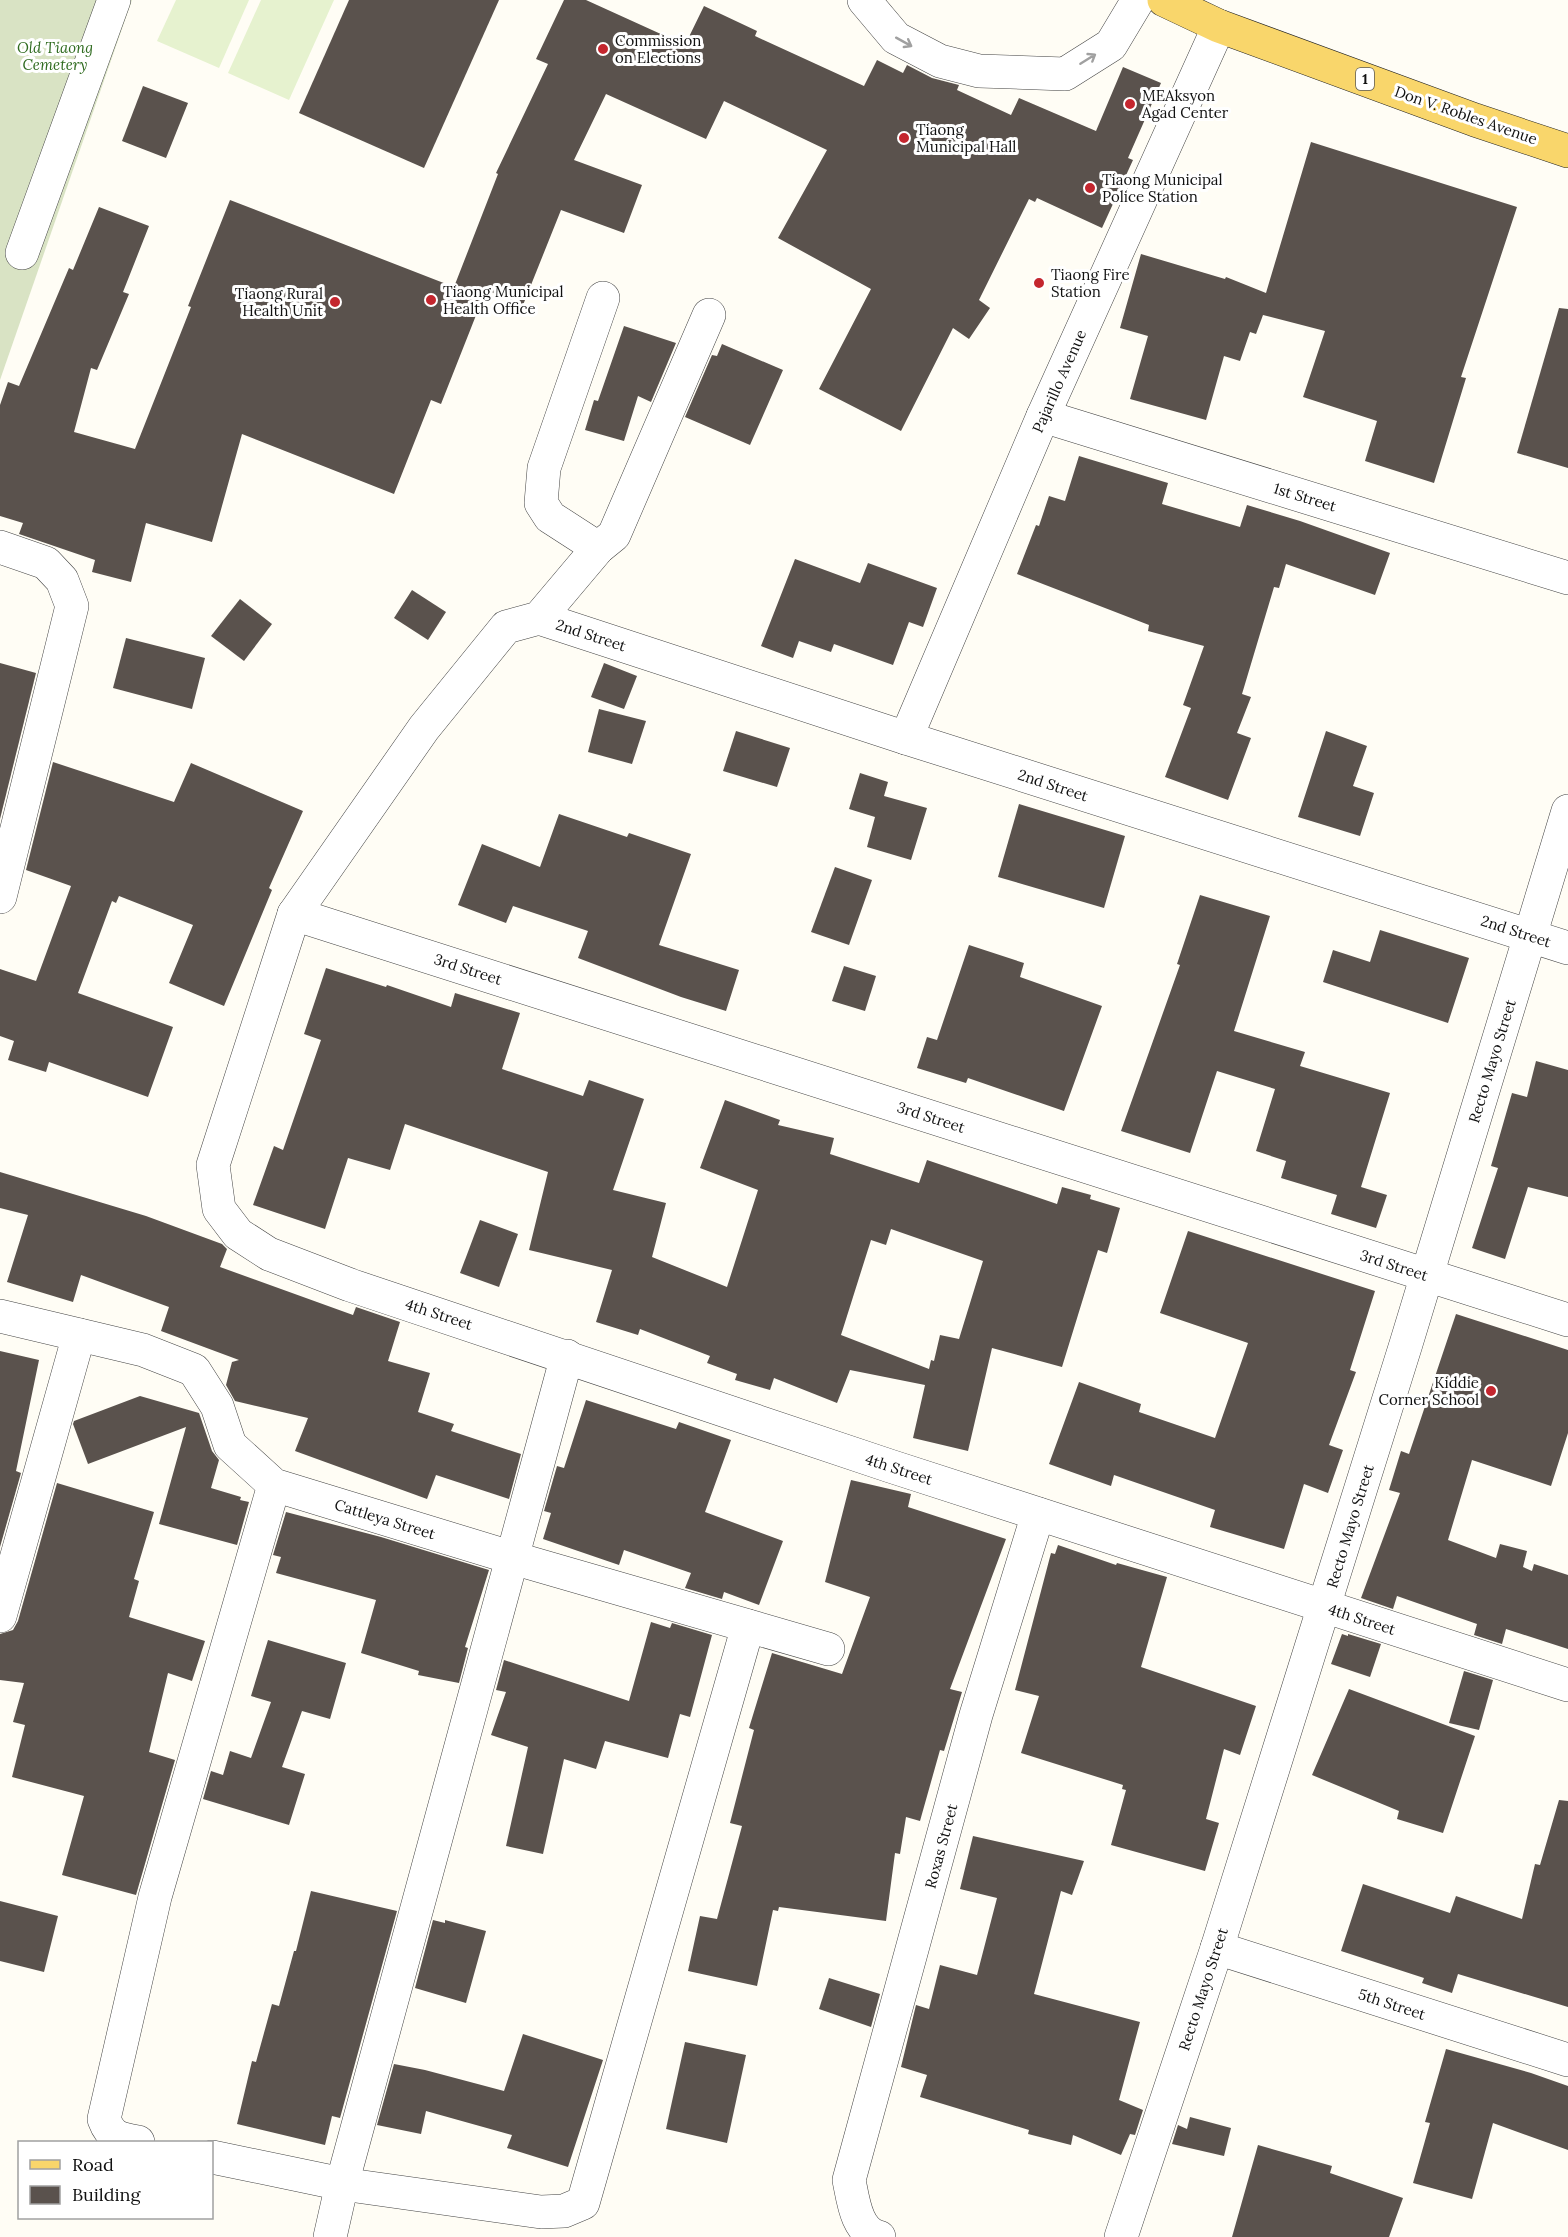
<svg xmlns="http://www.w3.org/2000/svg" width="1568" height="2237" font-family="Lora,serif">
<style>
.cemetery{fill:#d9e3c4}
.pitch{fill:#e6f2cf}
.building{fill:#5a524d;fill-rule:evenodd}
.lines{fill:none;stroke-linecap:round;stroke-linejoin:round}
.minor-casing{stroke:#444;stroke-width:34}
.major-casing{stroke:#222;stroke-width:34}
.minor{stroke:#fff;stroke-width:33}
.major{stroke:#f9d66b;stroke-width:33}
.oneway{stroke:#a0a0a0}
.poi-dot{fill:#c4262e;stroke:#fff;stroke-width:2}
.labels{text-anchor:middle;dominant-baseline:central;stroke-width:6;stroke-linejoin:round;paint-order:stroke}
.shield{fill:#fff;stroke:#585858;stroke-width:1.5}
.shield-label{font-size:14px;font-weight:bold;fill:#111}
.poi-label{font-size:15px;fill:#111;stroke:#fff;text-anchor:start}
.park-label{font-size:15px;font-style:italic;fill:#2f6b1f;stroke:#fff}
.street-label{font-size:15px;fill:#111;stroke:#fff}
</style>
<rect width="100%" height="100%" fill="#fffdf5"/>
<!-- cemetery -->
<path class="cemetery" d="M 0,0 L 132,0 L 0,380 Z"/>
<!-- pitch -->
<g class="pitch">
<path d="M 176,0 L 249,0 L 219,68 L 157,41 Z"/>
<path d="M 261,0 L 334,0 L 289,100 L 228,73 Z"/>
</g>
<!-- building -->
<g class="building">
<path d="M 349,0 L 499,0 L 424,168 L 299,113 Z"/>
<path d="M 564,0 L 586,0 L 685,45 L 704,6 L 757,31 L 755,36 L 864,86 L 877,60 L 903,73 L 907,65 L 932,78 L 959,85 L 957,90 L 1011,115 L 1019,98 L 1096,131 L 1123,67 L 1161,83 L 1128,158 L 1133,160 L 1102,228 L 1037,198 L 1035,202 L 1029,199 L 979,300 L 990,308 L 969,339 L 953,328 L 901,431 L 819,389 L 871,289 L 778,238 L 827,150 L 724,101 L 706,139 L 606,94 L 574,160 L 642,185 L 624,233 L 561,210 L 523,305 L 486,290 L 441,404 L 431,400 L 394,494 L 242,434 L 212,542 L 146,523 L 131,582 L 92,572 L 95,560 L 19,534 L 23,523 L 0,516 L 0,405 L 8,382 L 19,386 L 69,268 L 73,270 L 99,207 L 149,226 L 123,292 L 129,294 L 97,370 L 91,368 L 74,432 L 135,449 L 191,307 L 188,306 L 230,200 L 454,287 L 498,174 L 496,173 L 548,64 L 536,59 Z"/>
<path d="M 143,86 L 188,103 L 166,158 L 122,141 Z"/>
<path d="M 1311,142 L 1517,207 L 1461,377 L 1466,378 L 1434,483 L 1365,461 L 1377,421 L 1303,397 L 1325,331 L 1263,315 L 1256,334 L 1250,332 L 1240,361 L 1224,356 L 1206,420 L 1130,399 L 1148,336 L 1120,328 L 1141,254 L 1225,279 L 1226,277 L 1266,293 Z"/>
<path d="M 1559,308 L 1568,309 L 1568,468 L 1517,453 Z"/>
<path d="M 624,326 L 676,343 L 651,402 L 638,396 L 624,441 L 585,430 L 594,400 L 598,401 Z"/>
<path d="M 722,344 L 783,370 L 750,445 L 685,417 L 712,355 L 717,356 Z"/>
<path d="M 1079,456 L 1168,483 L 1162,504 L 1240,527 L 1247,505 L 1300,521 L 1390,553 L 1375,595 L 1286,564 L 1279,588 L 1274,587 L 1242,694 L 1251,697 L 1237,733 L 1251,738 L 1228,800 L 1165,777 L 1191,708 L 1183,705 L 1204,646 L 1148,631 L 1149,625 L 1017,574 L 1036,525 L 1039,526 L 1049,496 L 1065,501 Z"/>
<path d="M 795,559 L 860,583 L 868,563 L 937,588 L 923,627 L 909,622 L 893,665 L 834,644 L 831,652 L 799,641 L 793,658 L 761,646 Z"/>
<path d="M 412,590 L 446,612 L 428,640 L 394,618 Z"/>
<path d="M 240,599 L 272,624 L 244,661 L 211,636 Z"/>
<path d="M 126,638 L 205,658 L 192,709 L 113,688 Z"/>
<path d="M 0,663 L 36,673 L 0,819 Z"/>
<path d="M 604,663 L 637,676 L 624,709 L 591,697 Z"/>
<path d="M 599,709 L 646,721 L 632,764 L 588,752 Z"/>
<path d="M 736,731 L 790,748 L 777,787 L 723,771 Z"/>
<path d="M 1326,731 L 1367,746 L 1353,786 L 1374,793 L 1360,836 L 1298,817 Z"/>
<path d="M 53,762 L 174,802 L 191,763 L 303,811 L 269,888 L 272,890 L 224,1006 L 169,983 L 193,925 L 119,896 L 116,903 L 112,901 L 78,993 L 173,1027 L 148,1097 L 49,1062 L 46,1072 L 8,1060 L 14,1041 L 0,1036 L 0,969 L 36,981 L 71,886 L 26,870 Z"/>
<path d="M 860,773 L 888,782 L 884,796 L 927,808 L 911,860 L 867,847 L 875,817 L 849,809 Z"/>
<path d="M 1019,804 L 1125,836 L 1104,908 L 998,877 Z"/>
<path d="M 559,814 L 627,837 L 629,833 L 691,854 L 659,945 L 739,970 L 726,1011 L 681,997 L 578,958 L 588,931 L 513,906 L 506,923 L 458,905 L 482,844 L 540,867 Z"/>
<path d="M 835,867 L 872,880 L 849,945 L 811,932 Z"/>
<path d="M 1200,895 L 1270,916 L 1234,1031 L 1305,1052 L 1300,1066 L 1390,1093 L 1361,1187 L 1387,1195 L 1376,1228 L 1331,1214 L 1337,1195 L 1281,1178 L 1286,1161 L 1256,1151 L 1275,1089 L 1217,1071 L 1190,1153 L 1121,1131 L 1180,965 L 1177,964 Z"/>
<path d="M 1380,930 L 1469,958 L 1448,1023 L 1323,982 L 1333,950 L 1370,962 Z"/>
<path d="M 969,945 L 1024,963 L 1020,977 L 1102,1006 L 1064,1111 L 968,1078 L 966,1083 L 917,1068 L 927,1037 L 937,1040 Z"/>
<path d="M 844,966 L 876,976 L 865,1011 L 832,1001 Z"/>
<path d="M 326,968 L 386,987 L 387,985 L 451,1007 L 455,993 L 520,1013 L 502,1069 L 583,1096 L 589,1080 L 644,1099 L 613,1190 L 666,1203 L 652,1257 L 727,1287 L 758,1190 L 700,1168 L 725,1100 L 780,1120 L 778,1125 L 834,1138 L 830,1154 L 919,1183 L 927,1160 L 1057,1204 L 1062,1187 L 1091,1195 L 1090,1199 L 1120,1208 L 1107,1253 L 1098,1250 L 1062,1367 L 992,1348 L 968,1451 L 913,1438 L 925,1385 L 850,1370 L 837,1403 L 774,1378 L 770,1390 L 735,1380 L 737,1374 L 707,1363 L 710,1356 L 640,1329 L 638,1335 L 596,1322 L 612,1270 L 529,1250 L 548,1172 L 405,1124 L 390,1170 L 348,1158 L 325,1229 L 253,1205 L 274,1146 L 283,1150 L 321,1040 L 304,1034 ZM 891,1229 L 983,1261 L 959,1339 L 940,1335 L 934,1361 L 931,1360 L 929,1369 L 841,1335 L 871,1240 L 886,1245 Z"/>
<path d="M 1536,1061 L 1568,1070 L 1568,1197 L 1528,1187 L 1505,1259 L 1472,1248 L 1498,1168 L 1491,1166 L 1512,1093 L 1527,1097 Z"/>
<path d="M 0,1172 L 146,1216 L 222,1244 L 227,1249 L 220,1267 L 353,1315 L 356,1307 L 400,1322 L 388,1361 L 430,1373 L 418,1412 L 454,1424 L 451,1431 L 521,1454 L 509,1499 L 436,1475 L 427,1499 L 295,1451 L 308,1418 L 235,1401 L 226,1385 L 232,1362 L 239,1360 L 161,1331 L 169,1307 L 81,1275 L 73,1302 L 7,1282 L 28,1215 L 0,1208 Z"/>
<path d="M 480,1220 L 518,1234 L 499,1287 L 460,1273 Z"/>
<path d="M 1188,1231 L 1375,1291 L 1350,1370 L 1356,1372 L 1329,1445 L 1343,1450 L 1328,1493 L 1304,1484 L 1284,1549 L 1210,1527 L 1215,1510 L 1114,1475 L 1111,1486 L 1049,1464 L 1079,1382 L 1141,1404 L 1139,1412 L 1215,1438 L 1248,1343 L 1160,1313 Z"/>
<path d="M 1456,1314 L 1568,1350 L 1568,1433 L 1551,1486 L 1472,1460 L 1448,1540 L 1496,1558 L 1500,1544 L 1527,1551 L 1523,1567 L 1532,1571 L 1534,1564 L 1568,1575 L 1568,1649 L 1506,1629 L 1502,1644 L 1474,1635 L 1477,1624 L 1397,1596 L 1393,1609 L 1361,1598 L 1400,1493 L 1389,1490 L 1401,1451 L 1409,1454 Z"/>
<path d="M 0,1351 L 39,1360 L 16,1471 L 21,1473 L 0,1547 Z"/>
<path d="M 140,1396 L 199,1413 L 212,1451 L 219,1460 L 211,1488 L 241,1497 L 240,1500 L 249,1502 L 237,1545 L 159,1524 L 186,1427 L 88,1464 L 73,1424 L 74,1421 Z"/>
<path d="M 586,1400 L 676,1429 L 679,1422 L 731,1440 L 705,1512 L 783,1541 L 759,1605 L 724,1592 L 722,1599 L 685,1588 L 691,1573 L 624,1550 L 619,1565 L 543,1539 L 551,1513 L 544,1511 L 557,1466 L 564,1468 Z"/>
<path d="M 851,1480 L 911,1494 L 908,1507 L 1006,1539 L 950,1689 L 962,1692 L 944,1751 L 940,1750 L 920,1821 L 906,1817 L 900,1854 L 895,1853 L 886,1921 L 779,1907 L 778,1911 L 773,1910 L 757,1986 L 688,1971 L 700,1916 L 717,1919 L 742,1826 L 730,1823 L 754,1730 L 749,1728 L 772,1653 L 842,1674 L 870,1597 L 825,1582 Z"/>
<path d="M 57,1483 L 154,1512 L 134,1579 L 139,1581 L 129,1617 L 205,1641 L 192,1681 L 168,1673 L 149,1752 L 175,1760 L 136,1895 L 62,1875 L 84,1796 L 12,1777 L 25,1725 L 13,1722 L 24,1683 L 0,1680 L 0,1634 L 13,1630 L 18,1621 Z"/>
<path d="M 286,1512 L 381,1537 L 489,1570 L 465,1647 L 468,1648 L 459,1683 L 418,1675 L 419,1671 L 361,1653 L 376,1600 L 276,1573 L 281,1557 L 273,1555 Z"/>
<path d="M 1058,1545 L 1116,1565 L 1117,1563 L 1167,1577 L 1141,1667 L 1256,1706 L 1240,1755 L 1224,1749 L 1206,1819 L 1219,1823 L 1205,1871 L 1111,1845 L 1126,1790 L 1122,1789 L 1123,1785 L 1021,1753 L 1039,1696 L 1015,1690 L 1051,1553 L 1055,1554 Z"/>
<path d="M 651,1622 L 670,1628 L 672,1623 L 712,1635 L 690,1717 L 680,1714 L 668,1758 L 605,1741 L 596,1769 L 564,1759 L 543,1854 L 506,1846 L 528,1747 L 491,1735 L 506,1692 L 496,1690 L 504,1660 L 629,1701 Z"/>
<path d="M 1342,1634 L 1348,1636 L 1348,1634 L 1381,1644 L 1370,1677 L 1331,1664 Z"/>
<path d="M 268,1640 L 346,1663 L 330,1719 L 302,1711 L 282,1767 L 305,1774 L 289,1825 L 203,1799 L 211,1771 L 223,1775 L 230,1751 L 251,1758 L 271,1702 L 251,1696 Z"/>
<path d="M 1464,1671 L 1493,1680 L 1479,1730 L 1449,1723 Z"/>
<path d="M 1349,1689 L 1475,1736 L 1443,1833 L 1397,1819 L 1399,1811 L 1312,1775 Z"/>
<path d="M 1559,1800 L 1568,1801 L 1568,2007 L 1458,1974 L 1452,1993 L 1422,1983 L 1424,1978 L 1341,1951 L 1363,1884 L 1450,1913 L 1456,1896 L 1522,1919 L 1535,1864 L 1540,1865 Z"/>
<path d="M 973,1836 L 1084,1861 L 1072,1895 L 1061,1891 L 1034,1994 L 1140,2022 L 1119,2100 L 1143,2110 L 1135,2135 L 1130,2134 L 1121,2155 L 1073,2135 L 1071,2145 L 1028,2134 L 1029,2130 L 920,2097 L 927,2075 L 901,2067 L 916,2005 L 929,2009 L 940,1965 L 977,1975 L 997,1898 L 960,1889 Z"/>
<path d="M 311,1891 L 397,1911 L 340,2118 L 332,2116 L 325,2145 L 237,2124 L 252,2061 L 256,2062 L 272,2004 L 279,2006 L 294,1951 L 296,1951 Z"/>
<path d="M 0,1901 L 58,1916 L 44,1972 L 0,1961 Z"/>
<path d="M 433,1920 L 445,1923 L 445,1920 L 486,1931 L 466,2003 L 415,1988 Z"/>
<path d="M 829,1978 L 880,1994 L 871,2027 L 819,2009 Z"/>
<path d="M 523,2034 L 603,2060 L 568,2167 L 507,2148 L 512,2135 L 426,2111 L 421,2134 L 377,2125 L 394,2064 L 425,2070 L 504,2091 Z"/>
<path d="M 685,2042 L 746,2055 L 727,2143 L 666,2129 Z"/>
<path d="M 1446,2049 L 1531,2073 L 1568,2086 L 1568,2150 L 1493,2123 L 1472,2199 L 1413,2183 L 1430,2123 L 1425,2122 Z"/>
<path d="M 1190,2117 L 1231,2128 L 1224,2156 L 1172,2144 L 1178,2125 L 1187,2129 Z"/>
<path d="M 1258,2145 L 1332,2166 L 1330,2173 L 1403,2198 L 1389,2237 L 1232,2237 Z"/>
</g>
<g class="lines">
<defs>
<g id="minor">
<path d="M 864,0 L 896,38 L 940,61 L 979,71 L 1065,74 L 1111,45 L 1138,0"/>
<path d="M 22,253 L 114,0"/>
<path d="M 709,315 L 614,535 L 598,548 L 539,618 L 506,627 L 424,728 L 294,914 L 213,1165 L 219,1209 L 238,1234 L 269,1254 L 350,1285 L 890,1466 L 1568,1685"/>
<path d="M 1043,416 L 1568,578"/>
<path d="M 0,547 L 46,563 L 62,580 L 72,606 L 0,897"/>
<path d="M 598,548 L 550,517 L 541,503 L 544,468 L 603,298"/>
<path d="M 539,618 L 906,738 L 1568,948"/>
<path d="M 906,738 L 1043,416 L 1219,26"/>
<path d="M 294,914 L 1568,1320"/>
<path d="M 0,1316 L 143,1350 L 194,1370 L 217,1406 L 230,1445 L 274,1485 L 513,1558 L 828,1649"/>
<path d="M 0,1616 L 79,1335"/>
<path d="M 1217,1948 L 1568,2060"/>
<path d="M 138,2142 C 120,2139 111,2138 104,2119 L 155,1897 L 274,1485"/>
<path d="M 212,2157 L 342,2184 L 541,2212 L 564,2211 L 583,2203 L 748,1626"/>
<path d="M 330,2237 L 342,2184 L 567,1356"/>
<path d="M 879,2237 C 856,2232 853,2199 849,2180 L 976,1715 L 1038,1514"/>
<path d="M 1121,2237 L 1217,1948 L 1406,1344 L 1568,811"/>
</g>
<path id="major" d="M 1164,0 L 1219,26 L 1475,120 L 1568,151"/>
</defs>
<!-- minor casing -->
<use href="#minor" class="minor-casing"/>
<!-- major casing -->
<use href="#major" class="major-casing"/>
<!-- minor -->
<use href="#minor" class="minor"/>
<!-- major -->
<use href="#major" class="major"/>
</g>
<!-- one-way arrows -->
<defs><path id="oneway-shaft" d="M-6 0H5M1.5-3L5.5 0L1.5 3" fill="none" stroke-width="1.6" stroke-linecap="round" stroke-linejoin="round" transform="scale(1.5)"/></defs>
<g class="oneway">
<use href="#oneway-shaft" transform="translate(904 42) rotate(29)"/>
<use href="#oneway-shaft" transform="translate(1088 59) rotate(-32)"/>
</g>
<!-- markers -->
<g class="poi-dot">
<circle cx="603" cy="49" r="6"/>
<circle cx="1130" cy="104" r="6"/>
<circle cx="904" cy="138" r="6"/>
<circle cx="1090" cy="188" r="6"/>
<circle cx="1039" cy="283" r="6"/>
<circle cx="431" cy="300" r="6"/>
<circle cx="335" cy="302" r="6"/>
<circle cx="1491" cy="1391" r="6"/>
</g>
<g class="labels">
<!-- shield labels -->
<rect class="shield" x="1356" y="68" width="18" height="22" rx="4.5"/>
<g class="shield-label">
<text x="1365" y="79">1</text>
</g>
<!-- poi labels -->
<g class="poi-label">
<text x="615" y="40">Commission<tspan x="615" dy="17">on Elections</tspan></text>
<text x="1142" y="95">MEAksyon<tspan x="1142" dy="17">Agad Center</tspan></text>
<text x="916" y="129">Tiaong<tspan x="916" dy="17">Municipal Hall</tspan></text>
<text x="1102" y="179">Tiaong Municipal<tspan x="1102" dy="17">Police Station</tspan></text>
<text x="1051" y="274">Tiaong Fire<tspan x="1051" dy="17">Station</tspan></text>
<text x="443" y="291">Tiaong Municipal<tspan x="443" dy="17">Health Office</tspan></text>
<text x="323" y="293" text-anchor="end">Tiaong Rural<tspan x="323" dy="17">Health Unit</tspan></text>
<text x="1479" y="1382" text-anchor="end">Kiddie<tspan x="1479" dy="17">Corner School</tspan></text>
</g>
<!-- park labels -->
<g class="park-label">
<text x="55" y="47">Old Tiaong<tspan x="55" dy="17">Cemetery</tspan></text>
</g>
<!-- street labels -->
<g class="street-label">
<text transform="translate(1466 115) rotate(19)">Don V. Robles Avenue</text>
<text transform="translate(1059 381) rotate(-66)">Pajarillo Avenue</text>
<text transform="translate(1305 497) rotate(17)">1st Street</text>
<text transform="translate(591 635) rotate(18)">2nd Street</text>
<text transform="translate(1053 785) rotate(18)">2nd Street</text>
<text transform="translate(1516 931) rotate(18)">2nd Street</text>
<text transform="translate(468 969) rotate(18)">3rd Street</text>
<text transform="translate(1492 1061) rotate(-73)">Recto Mayo Street</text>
<text transform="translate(931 1117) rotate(18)">3rd Street</text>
<text transform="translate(1394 1265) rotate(18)">3rd Street</text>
<text transform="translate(439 1314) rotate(18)">4th Street</text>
<text transform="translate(899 1469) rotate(18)">4th Street</text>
<text transform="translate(385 1519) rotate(17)">Cattleya Street</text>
<text transform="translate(1350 1526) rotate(-73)">Recto Mayo Street</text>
<text transform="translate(1362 1619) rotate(18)">4th Street</text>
<text transform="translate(941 1846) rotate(-75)">Roxas Street</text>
<text transform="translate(1203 1989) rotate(-72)">Recto Mayo Street</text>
<text transform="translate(1392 2004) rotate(18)">5th Street</text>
</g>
</g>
<!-- legend -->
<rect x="18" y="2141" width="195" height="78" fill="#ffffff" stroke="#a0a0a0" stroke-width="1.5"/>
<rect x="30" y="2160" width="30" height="9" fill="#f9d66b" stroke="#a0a0a0" stroke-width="1.5"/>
<text x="72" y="2171" font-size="18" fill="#111111">Road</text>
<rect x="30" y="2186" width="30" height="18" fill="#5a524d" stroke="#a0a0a0" stroke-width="1.5"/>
<text x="72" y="2201" font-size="18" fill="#111111">Building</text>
</svg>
